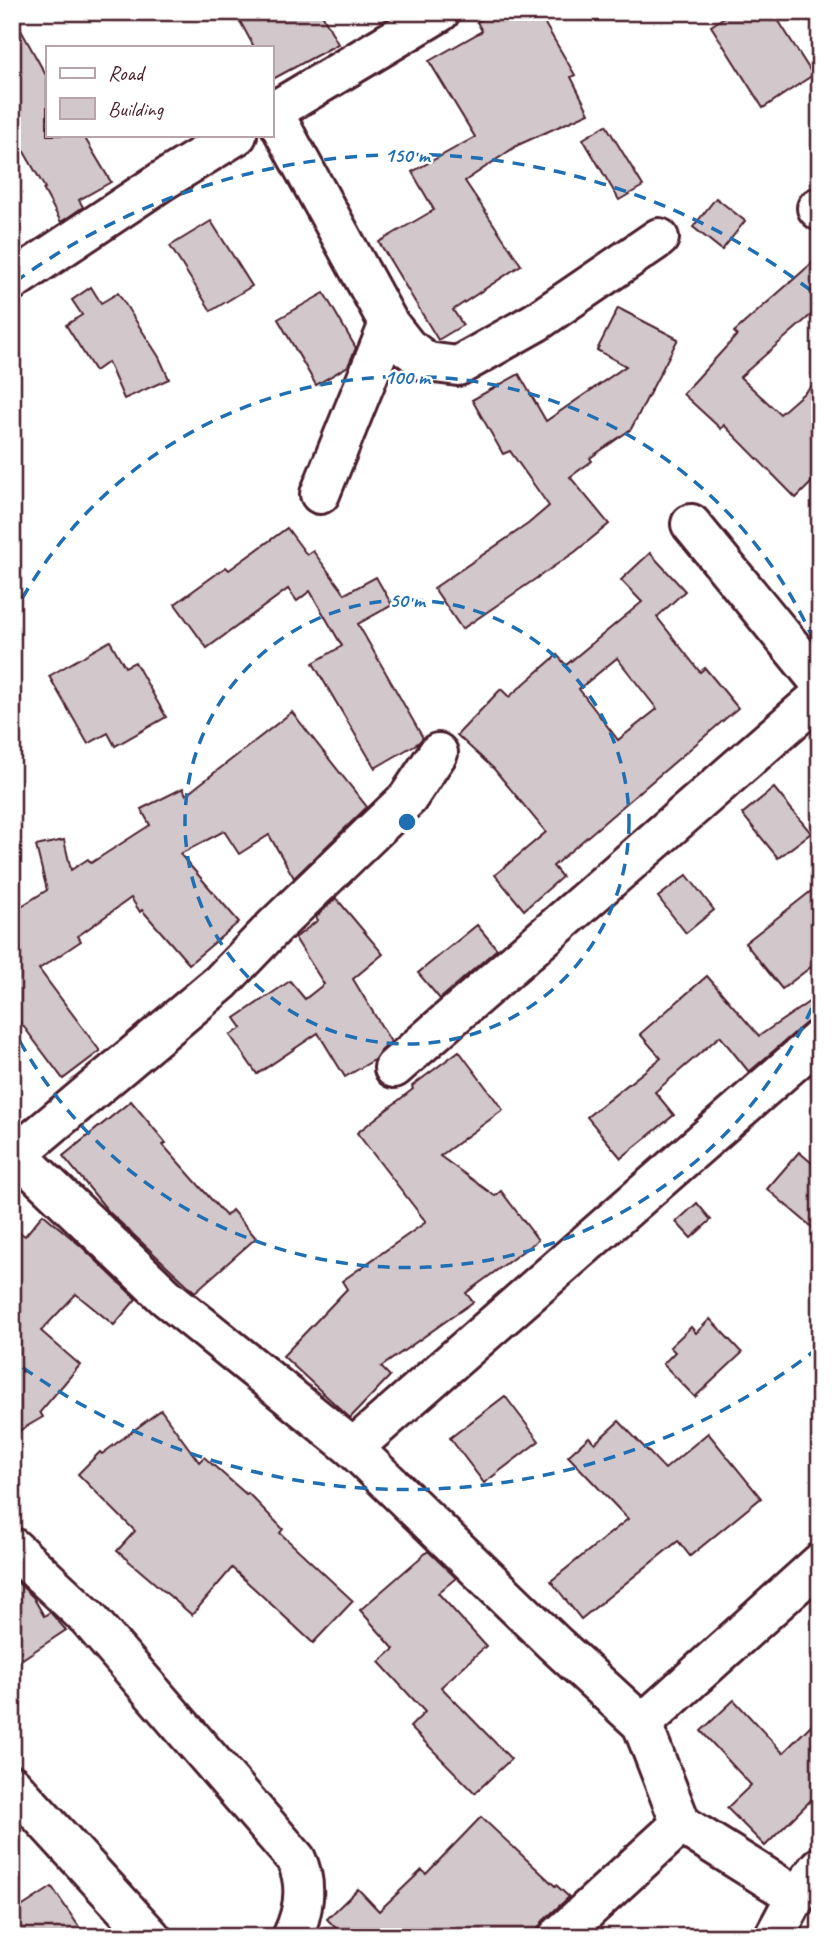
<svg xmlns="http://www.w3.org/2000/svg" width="832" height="1949" font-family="Caveat,sans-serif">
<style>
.building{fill:#d2c7cb;stroke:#4a1f2b;stroke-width:2;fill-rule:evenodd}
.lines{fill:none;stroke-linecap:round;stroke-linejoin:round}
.minor-casing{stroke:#4a1f2b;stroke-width:44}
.minor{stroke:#fff;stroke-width:38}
.ring{fill:none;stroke:#1f6fb2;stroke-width:3.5;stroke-dasharray:12 9}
.centre{fill:#1f6fb2;stroke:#fff;stroke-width:3.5}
.ring-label{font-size:21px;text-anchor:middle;font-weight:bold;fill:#1f6fb2;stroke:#fff;stroke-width:5;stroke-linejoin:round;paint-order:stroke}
</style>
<rect width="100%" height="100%" fill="#fff"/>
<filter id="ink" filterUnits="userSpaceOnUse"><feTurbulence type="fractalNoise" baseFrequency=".0143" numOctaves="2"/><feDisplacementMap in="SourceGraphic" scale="14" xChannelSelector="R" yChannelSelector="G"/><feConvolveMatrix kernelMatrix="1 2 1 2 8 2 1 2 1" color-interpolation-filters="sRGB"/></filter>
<g filter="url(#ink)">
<!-- building -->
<g class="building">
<path d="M 235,12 L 321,12 L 338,44 L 271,80 L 271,47 L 254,47 Z"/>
<path d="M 495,12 L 538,12 L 575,75 L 571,77 L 589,113 L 518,145 L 465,181 L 521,265 L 453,310 L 463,325 L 438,340 L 379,242 L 434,210 L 412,172 L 475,137 L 429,61 L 482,31 L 477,22 Z"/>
<path d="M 732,12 L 773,12 L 813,75 L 763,108 L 711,26 Z"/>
<path d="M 12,14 L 47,77 L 47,135 L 83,135 L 111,182 L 79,200 L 83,207 L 61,222 L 43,189 L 45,188 L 12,131 Z"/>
<path d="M 606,125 L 643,186 L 619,200 L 583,139 Z"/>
<path d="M 716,198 L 745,221 L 722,250 L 693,227 Z"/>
<path d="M 211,221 L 252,286 L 211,311 L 170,246 Z"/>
<path d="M 820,256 L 820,307 L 740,377 L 780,414 L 820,379 L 820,474 L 796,498 L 724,425 L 721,429 L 683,394 L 737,335 L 734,332 Z"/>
<path d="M 91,287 L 101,303 L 118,293 L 159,357 L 169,379 L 124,399 L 108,362 L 95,371 L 66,325 L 82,315 L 72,300 Z"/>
<path d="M 324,293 L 356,348 L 348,366 L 316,385 L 278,319 Z"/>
<path d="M 618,308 L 678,339 L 631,429 L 590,458 L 592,461 L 570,477 L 609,524 L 575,552 L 462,629 L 434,588 L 528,524 L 549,506 L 510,451 L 503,454 L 472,400 L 519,374 L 546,421 L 626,366 L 597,350 Z"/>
<path d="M 287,528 L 307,555 L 313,551 L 345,594 L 376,577 L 392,605 L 358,624 L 423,738 L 418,743 L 375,768 L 313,663 L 342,646 L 310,591 L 297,601 L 288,589 L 207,648 L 175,604 L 226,567 L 229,570 Z"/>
<path d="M 650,553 L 685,591 L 657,617 L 700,672 L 705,668 L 738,708 L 553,866 L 562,877 L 524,910 L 495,875 L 546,832 L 494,769 L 457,735 L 501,689 L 509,697 L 557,655 L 566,665 L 642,602 L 621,580 ZM 617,658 L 657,709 L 618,740 L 579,689 Z"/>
<path d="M 110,641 L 125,667 L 135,662 L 166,717 L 115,746 L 108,733 L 88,744 L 49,676 Z"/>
<path d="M 292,712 L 367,807 L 294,878 L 269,835 L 239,854 L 224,831 L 180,854 L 239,922 L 189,964 L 142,910 L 140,912 L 131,898 L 78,936 L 81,941 L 39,969 L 100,1051 L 63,1079 L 12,1011 L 12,912 L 47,890 L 36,846 L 64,840 L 71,870 L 88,859 L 91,863 L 150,825 L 141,809 L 183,788 L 186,795 Z"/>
<path d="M 774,788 L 811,833 L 778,858 L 742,814 Z"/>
<path d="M 687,875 L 714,910 L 686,933 L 658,897 Z"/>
<path d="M 820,884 L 820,960 L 782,989 L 745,943 Z"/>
<path d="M 336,898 L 383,954 L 353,979 L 391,1042 L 380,1052 L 374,1060 L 345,1077 L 318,1033 L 257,1074 L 230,1035 L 242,1028 L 235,1018 L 290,981 L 305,999 L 324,984 L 295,938 L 318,920 L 316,917 Z"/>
<path d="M 477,925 L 497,949 L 440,999 L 418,973 Z"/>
<path d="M 707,976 L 759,1036 L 819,995 L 820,1018 L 806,1023 L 749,1072 L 720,1036 L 655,1092 L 674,1115 L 621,1158 L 587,1117 L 661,1058 L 640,1034 Z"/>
<path d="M 459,1051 L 503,1110 L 440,1156 L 495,1196 L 501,1191 L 538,1240 L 466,1293 L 473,1302 L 381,1367 L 390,1376 L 350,1418 L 283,1356 L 347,1289 L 342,1281 L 426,1222 L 357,1133 L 413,1089 L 412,1086 Z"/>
<path d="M 131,1101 L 166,1143 L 163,1145 L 226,1216 L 232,1210 L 256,1238 L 195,1292 L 109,1212 L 63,1156 Z"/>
<path d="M 799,1152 L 820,1170 L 820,1234 L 767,1189 Z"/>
<path d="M 697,1203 L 711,1220 L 691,1238 L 676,1222 Z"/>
<path d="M 43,1214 L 81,1246 L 136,1299 L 114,1325 L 76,1294 L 41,1331 L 80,1365 L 40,1412 L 43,1417 L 12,1435 L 12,1227 L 25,1236 Z"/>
<path d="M 710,1319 L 742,1353 L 695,1397 L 663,1364 L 675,1352 L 670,1347 L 691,1327 L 696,1333 Z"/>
<path d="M 505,1396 L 539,1441 L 484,1483 L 450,1438 Z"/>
<path d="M 161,1410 L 199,1462 L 204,1457 L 246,1494 L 248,1493 L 283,1529 L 280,1533 L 353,1601 L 313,1643 L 232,1568 L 192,1615 L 117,1551 L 135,1531 L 78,1474 L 100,1452 L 102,1454 Z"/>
<path d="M 619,1421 L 665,1469 L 708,1433 L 761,1498 L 690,1556 L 678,1541 L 581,1619 L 551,1581 L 628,1519 L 568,1456 L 589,1437 L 595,1443 Z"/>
<path d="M 428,1551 L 456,1578 L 438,1593 L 486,1646 L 441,1687 L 511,1759 L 475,1793 L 410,1727 L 425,1712 L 379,1662 L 394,1649 L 360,1610 Z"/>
<path d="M 12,1577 L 33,1597 L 44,1616 L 50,1612 L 66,1630 L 12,1666 Z"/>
<path d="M 734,1700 L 783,1753 L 820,1716 L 820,1791 L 765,1846 L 727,1808 L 751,1785 L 701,1731 Z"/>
<path d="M 481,1817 L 555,1886 L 556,1885 L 569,1897 L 543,1921 L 537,1930 L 537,1937 L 344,1937 L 327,1919 L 358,1889 L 379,1911 L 422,1870 L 426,1874 Z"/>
<path d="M 52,1887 L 86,1937 L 12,1937 L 12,1913 Z"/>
</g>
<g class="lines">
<defs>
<g id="minor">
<path d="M 273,112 L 389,324 L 407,347 L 427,362 L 458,366 L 536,322 L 659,238"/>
<path d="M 271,113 L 440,12"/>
<path d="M 817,208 L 820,211"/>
<path d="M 12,281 L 162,181 L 237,135"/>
<path d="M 320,494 L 389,324"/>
<path d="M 691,524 L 820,682"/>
<path d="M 394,1068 L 820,696"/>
<path d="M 12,1150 L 166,1297 L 353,1448 L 555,1644 L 642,1724 L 681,1824 L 796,1896"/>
<path d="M 17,1154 L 221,982 L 275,926 L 408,798 L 438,753"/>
<path d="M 353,1448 L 820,1039"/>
<path d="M 12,1547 L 88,1618 L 296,1859 C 308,1884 304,1912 292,1937"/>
<path d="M 642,1724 L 820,1563"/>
<path d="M 12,1785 L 151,1937"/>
<path d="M 558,1937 L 681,1824"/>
<path d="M 774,1937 L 796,1896 L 820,1867"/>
</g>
</defs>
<!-- minor casing -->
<use href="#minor" class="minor-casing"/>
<!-- minor -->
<use href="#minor" class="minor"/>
</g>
</g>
<!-- distance rings -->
<g class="ring">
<circle cx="407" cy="822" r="222"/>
<path d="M820 989A445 445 0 0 1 12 1027M12 617A445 445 0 0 1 820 655"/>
<path d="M818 1348A667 667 0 0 1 15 1362M15 282A667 667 0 0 1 818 296"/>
</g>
<circle cx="407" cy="822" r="10" class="centre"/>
<g class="ring-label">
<text x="407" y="162">150 m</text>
<text x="407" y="384">100 m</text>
<text x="407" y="607">50 m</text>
</g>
<!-- margin -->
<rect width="832" height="1949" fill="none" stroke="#fff" stroke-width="42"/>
<rect x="21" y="21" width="790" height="1907" fill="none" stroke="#4a1f2b" stroke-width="2.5" filter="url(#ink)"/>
<!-- legend -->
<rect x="46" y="46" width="228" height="91" fill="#ffffff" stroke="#b7a5aa" stroke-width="2"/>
<rect x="60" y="68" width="35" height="10" fill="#ffffff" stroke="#b7a5aa" stroke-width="2"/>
<text x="108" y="80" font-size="21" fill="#4a1f2b">Road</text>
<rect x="60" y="98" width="35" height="21" fill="#d2c7cb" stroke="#b7a5aa" stroke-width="2"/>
<text x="108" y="116" font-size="21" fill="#4a1f2b">Building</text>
</svg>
